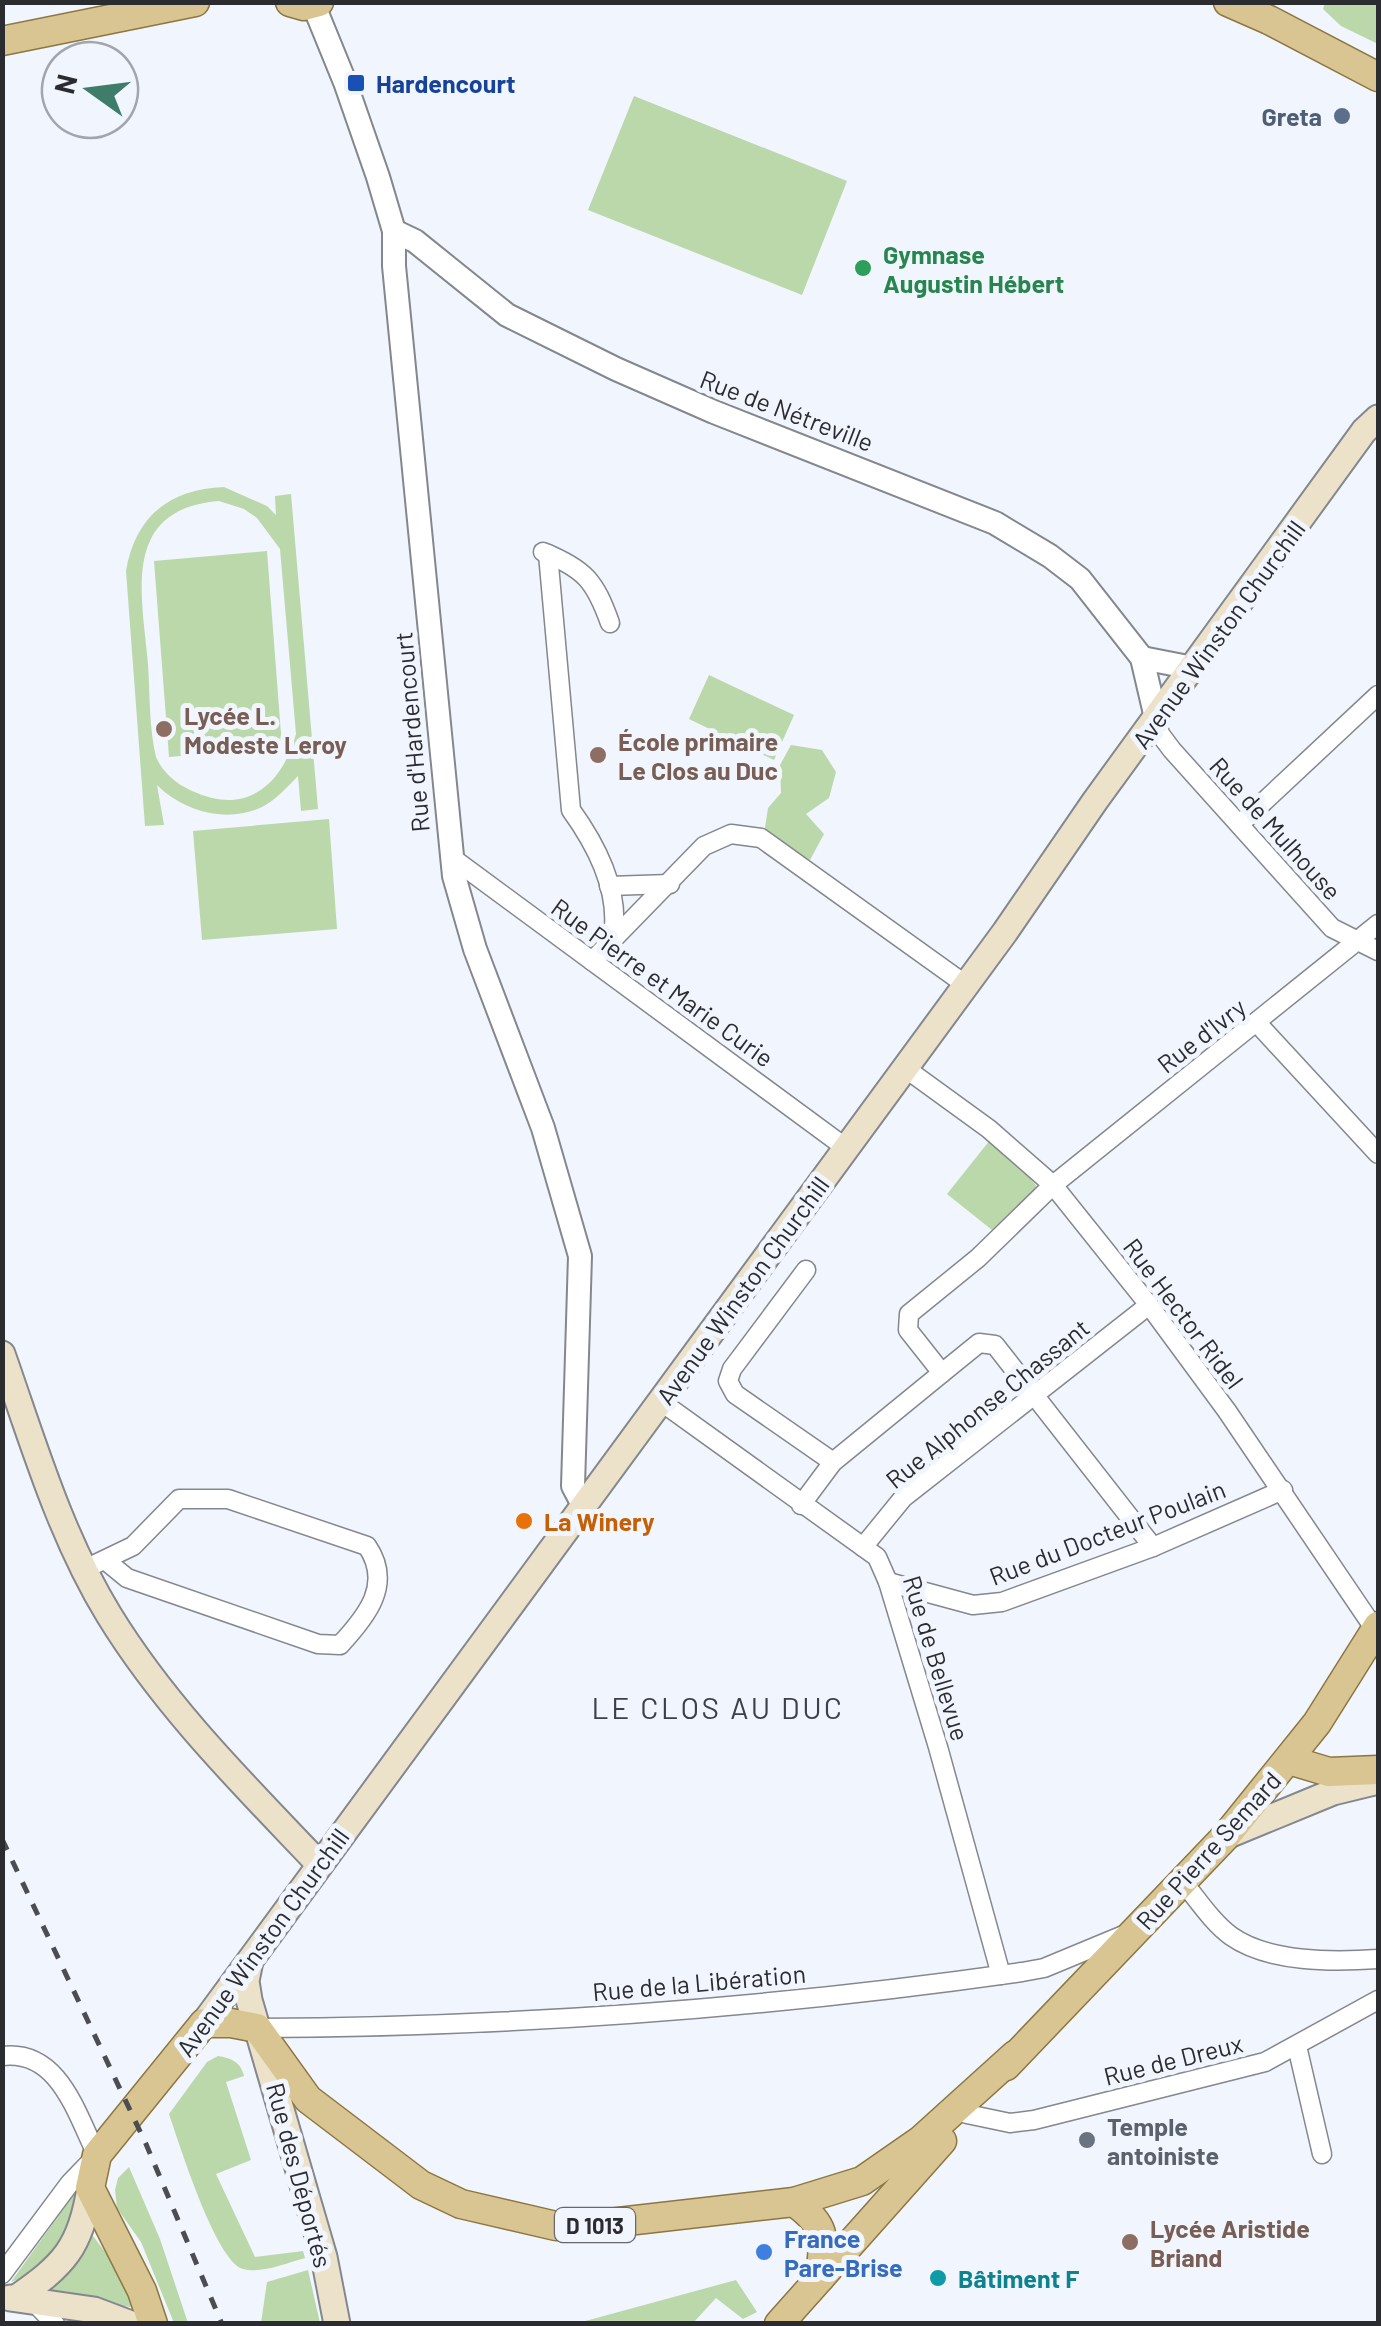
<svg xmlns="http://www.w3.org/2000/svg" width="1381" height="2326" font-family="Barlow,sans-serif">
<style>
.green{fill:#bad8a9;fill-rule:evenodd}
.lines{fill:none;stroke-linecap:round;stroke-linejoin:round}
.minor-casing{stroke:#84878e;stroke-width:21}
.tertiary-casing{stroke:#84878e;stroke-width:26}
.secondary-casing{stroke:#84878e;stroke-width:29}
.primary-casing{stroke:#8c7641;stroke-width:31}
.minor{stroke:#fff;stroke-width:18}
.tertiary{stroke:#fff;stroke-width:22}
.secondary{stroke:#ece2c9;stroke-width:25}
.primary{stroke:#d9c592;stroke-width:28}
.rail{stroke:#4b4d51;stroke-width:5;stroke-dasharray:12 12;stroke-linecap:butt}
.transit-dot{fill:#1a4fb4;stroke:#f1f5fd;stroke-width:4}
.service-dot{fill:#5c6f8a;stroke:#f1f5fd;stroke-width:4}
.leisure-dot{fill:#2e9e5b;stroke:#f1f5fd;stroke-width:4}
.education-dot{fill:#8d6e63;stroke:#f1f5fd;stroke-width:4}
.food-dot{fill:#e8710a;stroke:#f1f5fd;stroke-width:4}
.worship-dot{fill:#6b7280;stroke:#f1f5fd;stroke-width:4}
.shop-dot{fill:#3f7fe0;stroke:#f1f5fd;stroke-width:4}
.culture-dot{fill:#0f9aa8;stroke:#f1f5fd;stroke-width:4}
.labels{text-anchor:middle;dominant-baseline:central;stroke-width:10;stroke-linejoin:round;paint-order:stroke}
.shield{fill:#f1f5fd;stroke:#66686d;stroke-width:2.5}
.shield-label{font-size:22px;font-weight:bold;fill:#2b2c2f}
.transit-label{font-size:25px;font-weight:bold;fill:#164399;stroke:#f1f5fd;text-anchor:start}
.service-label{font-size:25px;font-weight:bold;fill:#4e5e75;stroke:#f1f5fd;text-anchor:end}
.leisure-label{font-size:25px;font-weight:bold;fill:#27864d;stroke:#f1f5fd;text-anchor:start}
.street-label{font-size:25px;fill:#2b2c2f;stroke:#f1f5fd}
.education-label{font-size:25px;font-weight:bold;fill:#785e54;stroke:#f1f5fd;text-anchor:start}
.food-label{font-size:25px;font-weight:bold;fill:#c56008;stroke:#f1f5fd;text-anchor:start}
.worship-label{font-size:25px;font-weight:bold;fill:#5b616d;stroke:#f1f5fd;text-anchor:start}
.shop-label{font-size:25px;font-weight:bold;fill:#366cbe;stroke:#f1f5fd;text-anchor:start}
.culture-label{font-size:25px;font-weight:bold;fill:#0d838f;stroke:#f1f5fd;text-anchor:start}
.quarter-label{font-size:30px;letter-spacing:2.5px;fill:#3d4046;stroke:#f1f5fd}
</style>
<rect width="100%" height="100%" fill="#f1f5fd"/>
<!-- green -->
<g class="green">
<path d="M 1325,3 L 1378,3 L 1378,44 L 1341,26 L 1323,9 Z"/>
<path d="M 634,96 L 847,181 L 802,295 L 588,210 Z"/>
<path d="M 224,487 L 267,506 L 276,515 L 275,496 L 291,494 L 318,809 L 301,811 L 298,776 C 287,787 276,800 262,807 C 227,824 183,811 157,785 L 164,825 L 145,826 L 126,571 C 135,517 169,489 224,487 ZM 219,501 L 244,509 L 257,518 L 280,549 L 296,734 C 283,782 249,815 197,793 C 179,786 164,775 156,757 C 149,728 150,695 148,664 C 142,595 120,509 219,501 Z"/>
<path d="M 267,551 L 282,747 L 169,757 L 154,561 Z"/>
<path d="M 709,675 L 794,715 L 774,760 L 689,719 Z"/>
<path d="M 791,745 L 822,750 L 836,772 L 829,798 L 806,814 L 824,834 L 810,860 L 764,834 L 768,808 L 781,793 L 780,765 Z"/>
<path d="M 329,819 L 337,929 L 202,940 L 193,831 Z"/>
<path d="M 990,1140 L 1020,1166 L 1038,1188 L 992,1230 L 947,1194 Z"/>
<path d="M 218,2056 C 231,2058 241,2062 244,2076 L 226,2082 L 251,2160 L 216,2174 L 255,2257 L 303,2251 L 305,2258 C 286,2263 262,2274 243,2269 C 216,2262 179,2143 169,2114 L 207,2062 Z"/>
<path d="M 129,2167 L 160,2239 L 188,2323 L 174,2323 L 141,2242 L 117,2208 L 115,2190 L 118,2178 Z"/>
<path d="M 79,2187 C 75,2230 53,2267 11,2282 Z"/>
<path d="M 90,2232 L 119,2270 L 135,2301 L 130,2307 L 55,2296 L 51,2290 L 54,2283 L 74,2265 Z"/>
<path d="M 308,2270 L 320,2323 L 261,2323 L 267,2282 Z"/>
<path d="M 736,2280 L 757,2312 L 743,2319 L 716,2298 L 693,2323 L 578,2323 Z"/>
</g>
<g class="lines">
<defs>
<g id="minor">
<path d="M 543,552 C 585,569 595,581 610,623"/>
<path d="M 548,554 L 571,810 C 597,846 622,895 612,942"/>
<path d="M 1156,718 L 1160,734 L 1172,750 L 1332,928 L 1378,951"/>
<path d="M 1241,823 L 1378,695"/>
<path d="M 451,857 L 846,1148"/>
<path d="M 609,886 L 670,884"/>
<path d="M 592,961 L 704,846 L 731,834 L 761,838 L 966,985"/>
<path d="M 1257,1023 L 1378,1154"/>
<path d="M 905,1068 L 989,1129 L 1053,1185 L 1149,1305 L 1227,1411 L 1376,1631"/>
<path d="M 806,1270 L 732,1369 L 728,1381 L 735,1394 L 833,1462"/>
<path d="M 942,1373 L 979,1343 L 995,1345 L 1153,1547"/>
<path d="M 660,1401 L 877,1557 L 888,1582 L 938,1747 L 1001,1975"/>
<path d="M 801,1505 L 833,1462 L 942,1373 L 908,1330 L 909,1314 L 978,1258 L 1053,1185 L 1378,924"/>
<path d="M 863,1547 L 903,1498 L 1149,1305"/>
<path d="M 85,1569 L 133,1546 L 179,1499 L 228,1499 L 367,1546 C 393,1584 367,1616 340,1645 L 318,1644 L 127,1578 L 105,1560"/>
<path d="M 888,1582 L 973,1605 L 1002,1602 L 1153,1547 L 1283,1490"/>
<path d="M 1183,1882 C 1198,1900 1212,1922 1231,1936 C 1269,1963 1334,1962 1378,1959"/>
<path d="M 257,2028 C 513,2027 769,2008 1022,1972 L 1044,1968 L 1126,1934"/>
<path d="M 1297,2046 L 1322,2154"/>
<path d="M 2,2056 C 59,2049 76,2113 97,2155 L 70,2183 L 2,2274"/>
<path d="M 967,2114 L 1010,2123 L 1034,2120 L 1265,2062 L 1378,2000"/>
<path d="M 34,2302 L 55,2324"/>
</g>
<g id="tertiary">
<path d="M 314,6 L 345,82 L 378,177 L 394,231 L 394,266 L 454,876 L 475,949 L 543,1128 L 580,1256 L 573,1486 L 583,1505"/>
<path d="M 394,231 L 415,241 L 507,315 L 616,369 L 714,412 L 995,523 L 1050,556 L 1080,579 L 1142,658 L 1156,718"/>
<path d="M 1142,658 L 1193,668"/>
</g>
<g id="secondary">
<path d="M 2,1354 C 33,1442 60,1535 109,1615 C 166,1708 244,1785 319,1864"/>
<path d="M 1226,1836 L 1333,1792 L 1378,1781"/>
<path d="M 250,1961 L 246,1981 L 249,2000 L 324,2257 L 337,2324"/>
<path d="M 204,2023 L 1005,932 L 1095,801 L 1364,431 L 1378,418"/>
<path d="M 10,2298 L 94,2310 L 131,2324"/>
<path d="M 16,2298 C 64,2265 81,2247 90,2188"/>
</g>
<g id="primary">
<path d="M 290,2 L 304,6 L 319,2"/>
<path d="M 1228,2 L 1269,20 L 1378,77"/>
<path d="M 2,41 L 195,2"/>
<path d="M 1289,1760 L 1329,1772 L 1378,1770"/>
<path d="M 1006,2066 L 1226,1836 L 1317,1723 L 1378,1626"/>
<path d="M 794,2202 C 828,2226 824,2239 820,2278"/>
<path d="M 153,2324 L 142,2291 L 90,2188 L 97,2155 L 204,2023 L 231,2023 L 257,2028 L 308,2099 L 421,2185 L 461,2204 L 556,2226 L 592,2225 L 794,2202 L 862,2181 L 921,2140 L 1015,2055"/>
<path d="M 779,2324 L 942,2141"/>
</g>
</defs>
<!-- minor casing -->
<use href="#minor" class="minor-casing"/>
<!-- tertiary casing -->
<use href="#tertiary" class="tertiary-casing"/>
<!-- secondary casing -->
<use href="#secondary" class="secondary-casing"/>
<!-- primary casing -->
<use href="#primary" class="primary-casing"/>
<!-- minor -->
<use href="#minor" class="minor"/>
<!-- tertiary -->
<use href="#tertiary" class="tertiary"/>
<!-- secondary -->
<use href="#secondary" class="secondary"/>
<!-- primary -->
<use href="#primary" class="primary"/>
<!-- rail -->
<path class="rail" d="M 2,1839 L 146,2144 L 222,2324"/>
</g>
<!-- markers -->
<rect class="transit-dot" x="346" y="73" width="20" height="20" rx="5"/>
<circle class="service-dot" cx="1342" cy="116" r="10"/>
<circle class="leisure-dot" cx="863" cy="268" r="10"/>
<g class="education-dot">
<circle cx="164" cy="729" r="10"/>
<circle cx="598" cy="755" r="10"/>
<circle cx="1130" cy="2242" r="10"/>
</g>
<circle class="food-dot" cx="524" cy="1521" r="10"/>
<circle class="worship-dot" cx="1087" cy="2140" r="10"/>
<circle class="shop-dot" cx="764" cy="2252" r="10"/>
<circle class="culture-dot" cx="938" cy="2278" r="10"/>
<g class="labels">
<!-- shield labels -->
<rect class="shield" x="555" y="2208" width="80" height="34" rx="8"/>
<g class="shield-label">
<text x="595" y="2225">D 1013</text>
</g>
<!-- transit labels -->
<g class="transit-label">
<text x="376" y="83">Hardencourt</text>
</g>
<!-- service labels -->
<g class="service-label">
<text x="1322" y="116">Greta</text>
</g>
<!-- leisure labels -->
<g class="leisure-label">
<text x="883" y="254">Gymnase<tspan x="883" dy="29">Augustin Hébert</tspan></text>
</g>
<!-- street labels -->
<g class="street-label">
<text transform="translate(787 410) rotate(21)">Rue de Nétreville</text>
<text transform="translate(1218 634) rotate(-54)">Avenue Winston Churchill</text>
<text transform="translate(411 732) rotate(-95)">Rue d'Hardencourt</text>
<text transform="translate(1276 828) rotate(48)">Rue de Mulhouse</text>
<text transform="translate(663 982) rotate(36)">Rue Pierre et Marie Curie</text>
<text transform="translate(1201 1035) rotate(-38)">Rue d'Ivry</text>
<text transform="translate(742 1290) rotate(-54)">Avenue Winston Churchill</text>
<text transform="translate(1184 1313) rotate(53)">Rue Hector Ridel</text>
<text transform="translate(987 1403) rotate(-39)">Rue Alphonse Chassant</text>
<text transform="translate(1107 1532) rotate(-21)">Rue du Docteur Poulain</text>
<text transform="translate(937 1658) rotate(73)">Rue de Bellevue</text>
<text transform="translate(1208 1850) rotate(-48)">Rue Pierre Semard</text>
<text transform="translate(262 1942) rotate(-54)">Avenue Winston Churchill</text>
<text transform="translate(699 1982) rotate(-5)">Rue de la Libération</text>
<text transform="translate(1173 2059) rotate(-14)">Rue de Dreux</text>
<text transform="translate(300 2175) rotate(75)">Rue des Déportés</text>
</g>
<!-- education labels -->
<g class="education-label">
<text x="184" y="715">Lycée L.<tspan x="184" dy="29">Modeste Leroy</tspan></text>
<text x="618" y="741">École primaire<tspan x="618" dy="29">Le Clos au Duc</tspan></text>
<text x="1150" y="2228">Lycée Aristide<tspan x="1150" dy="29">Briand</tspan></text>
</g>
<!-- food labels -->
<g class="food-label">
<text x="544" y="1521">La Winery</text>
</g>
<!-- worship labels -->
<g class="worship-label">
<text x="1107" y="2126">Temple<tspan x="1107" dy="29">antoiniste</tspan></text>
</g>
<!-- shop labels -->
<g class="shop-label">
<text x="784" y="2238">France<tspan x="784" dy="29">Pare-Brise</tspan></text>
</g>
<!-- culture labels -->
<g class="culture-label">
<text x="958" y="2278">Bâtiment F</text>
</g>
<!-- quarter labels -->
<g class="quarter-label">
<text x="718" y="1707">LE CLOS AU DUC</text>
</g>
</g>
<!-- border -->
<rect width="1381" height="2326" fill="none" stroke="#2b2c2f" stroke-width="10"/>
<!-- north arrow -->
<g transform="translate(90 90) rotate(284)"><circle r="48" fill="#f1f5fd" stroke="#a2a5ab" stroke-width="2.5"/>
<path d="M0-8L18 38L0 25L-18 38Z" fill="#3e7d6a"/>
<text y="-15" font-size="28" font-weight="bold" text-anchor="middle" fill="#2b2c2f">N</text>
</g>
</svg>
